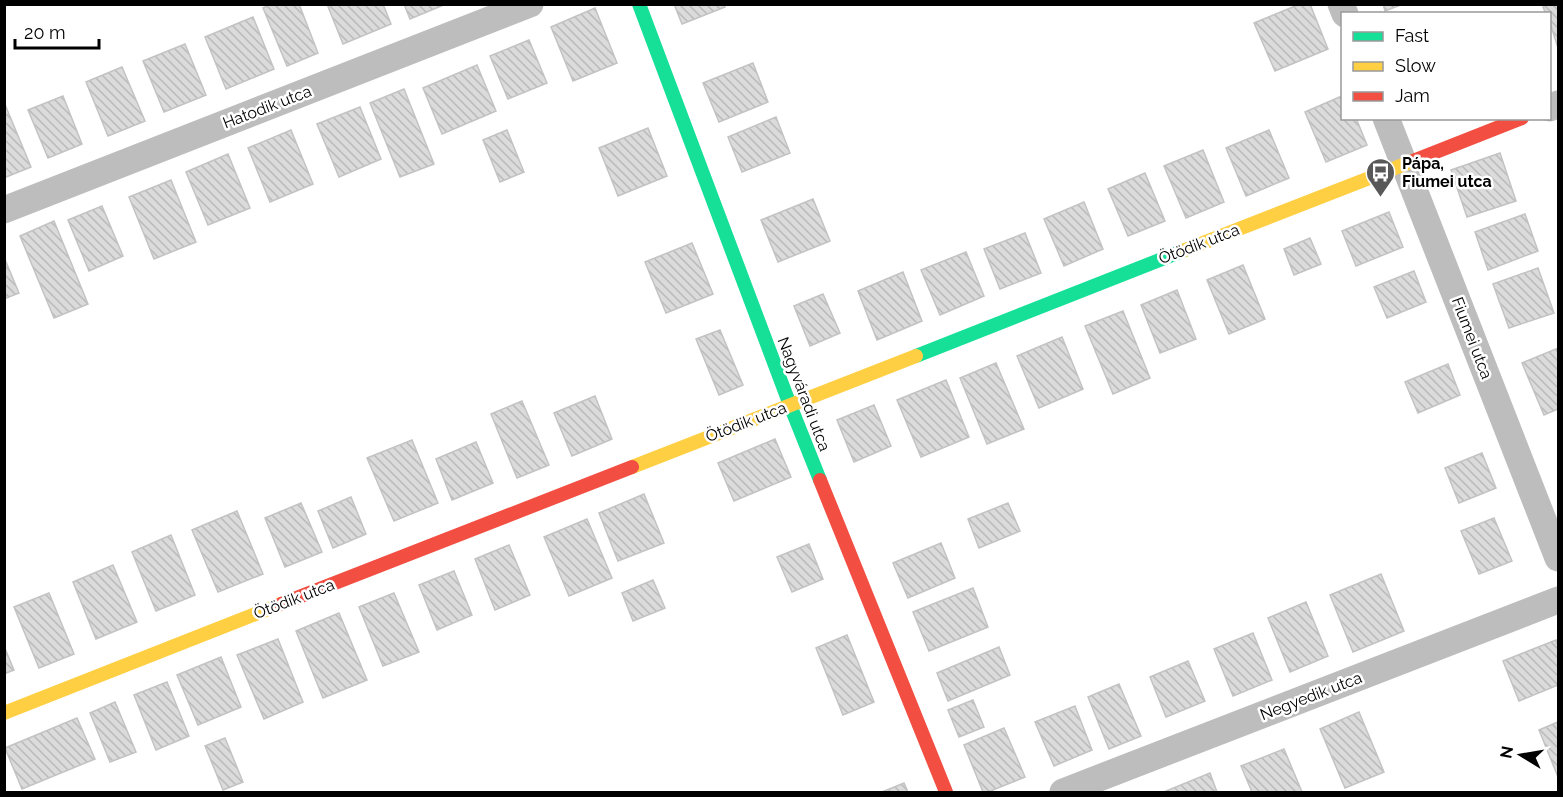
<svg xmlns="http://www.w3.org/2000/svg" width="1563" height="797" font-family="Raleway,sans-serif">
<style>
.building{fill:url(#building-back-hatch);stroke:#c3c3c3;stroke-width:1.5}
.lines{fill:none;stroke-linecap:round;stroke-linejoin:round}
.street{stroke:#bdbdbd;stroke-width:27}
.fast{stroke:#16e098;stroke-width:14}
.slow{stroke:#ffcf43;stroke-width:14}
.jam{stroke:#f24e42;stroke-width:14}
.labels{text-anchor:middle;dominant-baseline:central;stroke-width:5;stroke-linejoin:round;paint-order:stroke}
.street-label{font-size:16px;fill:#000;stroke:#fff}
.poi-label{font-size:16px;font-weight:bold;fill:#000;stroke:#fff;text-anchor:start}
</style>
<defs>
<pattern id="building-back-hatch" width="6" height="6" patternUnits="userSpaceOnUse" patternTransform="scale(1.5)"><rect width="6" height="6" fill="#dbdbdb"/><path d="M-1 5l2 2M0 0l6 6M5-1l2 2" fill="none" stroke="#bababa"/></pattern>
</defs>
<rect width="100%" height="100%" fill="#fff"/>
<!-- building -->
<g class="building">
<path d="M 272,4 L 299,4 L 318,53 L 287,66 L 263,8 Z"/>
<path d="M 327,4 L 383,4 L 391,24 L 343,44 Z"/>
<path d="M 404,4 L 446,4 L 410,19 Z"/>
<path d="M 674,4 L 724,4 L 725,7 L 682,24 Z"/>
<path d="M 1300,4 L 1310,4 L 1328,49 L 1275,71 L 1254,23 Z"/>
<path d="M 1383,4 L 1403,4 L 1385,11 Z"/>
<path d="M 1549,4 L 1558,4 L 1558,48 L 1550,23 L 1550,14 L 1546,14 L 1543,7 Z"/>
<path d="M 595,8 L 617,63 L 573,81 L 551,27 Z"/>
<path d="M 253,17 L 274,69 L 226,89 L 205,37 Z"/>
<path d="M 529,40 L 547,83 L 508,99 L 490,56 Z"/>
<path d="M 185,44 L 206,95 L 164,112 L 143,61 Z"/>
<path d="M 753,63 L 768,102 L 719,122 L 703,83 Z"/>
<path d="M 477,65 L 496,111 L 442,134 L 423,88 Z"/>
<path d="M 122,67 L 145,121 L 108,136 L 86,82 Z"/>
<path d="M 404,89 L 434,164 L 400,177 L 370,103 Z"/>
<path d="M 63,96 L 82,144 L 48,158 L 28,110 Z"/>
<path d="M 1342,96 L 1342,118 L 1356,118 L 1367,145 L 1326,162 L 1305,112 Z"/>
<path d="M 4,102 L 31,167 L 4,178 Z"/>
<path d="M 360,107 L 381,159 L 339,177 L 317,124 Z"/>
<path d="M 776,117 L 790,153 L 742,172 L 728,137 Z"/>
<path d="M 648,128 L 667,176 L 618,196 L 599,148 Z"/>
<path d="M 291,130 L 313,184 L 270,202 L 248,148 Z"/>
<path d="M 507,130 L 524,172 L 500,182 L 483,140 Z"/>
<path d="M 1269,130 L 1289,178 L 1246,196 L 1226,148 Z"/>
<path d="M 1203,150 L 1224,202 L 1186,218 L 1164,166 Z"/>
<path d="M 1500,153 L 1516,201 L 1467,217 L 1451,170 Z"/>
<path d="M 228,154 L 250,208 L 208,225 L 186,172 Z"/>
<path d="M 1145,173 L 1165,221 L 1128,236 L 1108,189 Z"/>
<path d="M 171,180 L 196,242 L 154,259 L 129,197 Z"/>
<path d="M 813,199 L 830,241 L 778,262 L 761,220 Z"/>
<path d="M 1084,202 L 1103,249 L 1064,266 L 1044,219 Z"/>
<path d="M 102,206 L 123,256 L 89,271 L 68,220 Z"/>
<path d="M 1389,212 L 1403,247 L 1356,266 L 1342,231 Z"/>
<path d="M 1525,214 L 1538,251 L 1488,270 L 1475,232 Z"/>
<path d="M 54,221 L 88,304 L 54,318 L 20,236 Z"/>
<path d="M 1025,233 L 1041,273 L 1000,289 L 984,249 Z"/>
<path d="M 1310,238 L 1321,264 L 1294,275 L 1284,249 Z"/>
<path d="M 692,243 L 713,294 L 666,313 L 645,262 Z"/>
<path d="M 966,252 L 984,296 L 940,315 L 921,270 Z"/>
<path d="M 4,257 L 19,293 L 4,299 Z"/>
<path d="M 1243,265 L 1265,319 L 1229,334 L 1207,280 Z"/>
<path d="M 1538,268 L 1554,313 L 1509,328 L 1493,284 Z"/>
<path d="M 1414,271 L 1426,302 L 1387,318 L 1374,287 Z"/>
<path d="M 903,272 L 922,321 L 877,340 L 858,291 Z"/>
<path d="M 1177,290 L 1196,339 L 1160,353 L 1141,305 Z"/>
<path d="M 823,294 L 840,333 L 810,346 L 794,306 Z"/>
<path d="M 1123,311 L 1150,378 L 1113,394 L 1085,326 Z"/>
<path d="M 720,330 L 743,385 L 719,395 L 696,339 Z"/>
<path d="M 1062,337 L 1083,389 L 1039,408 L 1017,356 Z"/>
<path d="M 1558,348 L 1558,409 L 1544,415 L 1522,363 Z"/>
<path d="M 996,363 L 1024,429 L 987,444 L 960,378 Z"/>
<path d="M 1448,364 L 1460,395 L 1418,413 L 1405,382 Z"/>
<path d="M 946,380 L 969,437 L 921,457 L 897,400 Z"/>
<path d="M 595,396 L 612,439 L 572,456 L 554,413 Z"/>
<path d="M 522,401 L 549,465 L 517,478 L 491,414 Z"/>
<path d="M 874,405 L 891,446 L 854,462 L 837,420 Z"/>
<path d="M 775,439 L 791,477 L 734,501 L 718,463 Z"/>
<path d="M 412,440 L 438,503 L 394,521 L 367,458 Z"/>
<path d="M 476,442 L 493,483 L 452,500 L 436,459 Z"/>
<path d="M 1482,453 L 1496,488 L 1459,503 L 1445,468 Z"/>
<path d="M 644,494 L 664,543 L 618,561 L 599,513 Z"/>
<path d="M 351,497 L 366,534 L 333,548 L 318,511 Z"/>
<path d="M 301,503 L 322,552 L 285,567 L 265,518 Z"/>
<path d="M 1008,503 L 1020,531 L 979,548 L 968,519 Z"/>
<path d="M 237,511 L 263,574 L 218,592 L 192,530 Z"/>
<path d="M 1494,518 L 1512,561 L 1479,574 L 1461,531 Z"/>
<path d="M 587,519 L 612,578 L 569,596 L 544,537 Z"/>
<path d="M 171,535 L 195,595 L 156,611 L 132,552 Z"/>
<path d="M 941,543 L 955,578 L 908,598 L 893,563 Z"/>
<path d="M 809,544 L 823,579 L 792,592 L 777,557 Z"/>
<path d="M 509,545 L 530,595 L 495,610 L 475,559 Z"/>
<path d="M 113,565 L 137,622 L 96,639 L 73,582 Z"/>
<path d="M 454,571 L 472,615 L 437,630 L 419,585 Z"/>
<path d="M 1381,574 L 1404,631 L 1353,652 L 1330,595 Z"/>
<path d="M 653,580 L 665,608 L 633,621 L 622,593 Z"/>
<path d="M 973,588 L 988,627 L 929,651 L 913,612 Z"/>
<path d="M 49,593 L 74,654 L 39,668 L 14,607 Z"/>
<path d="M 394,593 L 419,652 L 383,666 L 359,607 Z"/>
<path d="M 1306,602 L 1328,656 L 1290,672 L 1268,618 Z"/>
<path d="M 339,613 L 367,680 L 323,698 L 296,631 Z"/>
<path d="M 1253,633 L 1272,680 L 1233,696 L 1214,649 Z"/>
<path d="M 847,635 L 874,702 L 843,715 L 816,648 Z"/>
<path d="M 278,639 L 303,702 L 264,719 L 237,655 Z"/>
<path d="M 1556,640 L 1558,646 L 1558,685 L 1519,701 L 1503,661 Z"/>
<path d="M 4,646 L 14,670 L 4,674 Z"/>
<path d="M 999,647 L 1010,675 L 948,701 L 937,673 Z"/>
<path d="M 221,657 L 241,707 L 198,725 L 177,675 Z"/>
<path d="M 1188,661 L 1205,701 L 1166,717 L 1150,677 Z"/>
<path d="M 167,682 L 189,736 L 156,750 L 134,695 Z"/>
<path d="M 1119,684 L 1141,736 L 1109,749 L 1088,697 Z"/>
<path d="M 973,700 L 984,727 L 959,737 L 948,710 Z"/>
<path d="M 115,702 L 136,752 L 110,762 L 90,713 Z"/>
<path d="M 1075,706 L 1092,750 L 1054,766 L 1035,722 Z"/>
<path d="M 1359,712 L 1384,772 L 1345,788 L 1320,729 Z"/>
<path d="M 77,718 L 95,759 L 22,789 L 5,748 Z"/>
<path d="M 1558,722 L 1558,777 L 1539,730 Z"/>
<path d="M 1004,728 L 1025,777 L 988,792 L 983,792 L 964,745 Z"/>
<path d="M 225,738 L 243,782 L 223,790 L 205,746 Z"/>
<path d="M 1284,749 L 1302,792 L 1252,792 L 1241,766 Z"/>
<path d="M 1210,773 L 1217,792 L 1167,792 L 1166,791 Z"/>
<path d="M 904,783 L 908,792 L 882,792 Z"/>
</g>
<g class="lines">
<!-- street -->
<g class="street">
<path d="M 1341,4 L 1345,14"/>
<path d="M 1550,108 L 1558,104"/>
<path d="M 1386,118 L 1558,558"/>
<path d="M 4,210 L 530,4"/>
<path d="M 1063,792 L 1558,600"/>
</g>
<!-- fast -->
<g class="fast">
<path d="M 639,4 L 790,405 L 820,480"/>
<path d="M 916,356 L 1185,250"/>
</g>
<!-- slow -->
<g class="slow">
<path d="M 1185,250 L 1413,161"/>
<path d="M 632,467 L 916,356"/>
<path d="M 4,713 L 281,604"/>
</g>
<!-- jam -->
<g class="jam">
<path d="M 1413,161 L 1522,118"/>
<path d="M 820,480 L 946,792"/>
<path d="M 281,604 L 632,467"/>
</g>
</g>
<!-- icons -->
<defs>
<symbol id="bus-pin" viewBox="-11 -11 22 30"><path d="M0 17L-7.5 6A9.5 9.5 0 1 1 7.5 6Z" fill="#595959" stroke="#fff"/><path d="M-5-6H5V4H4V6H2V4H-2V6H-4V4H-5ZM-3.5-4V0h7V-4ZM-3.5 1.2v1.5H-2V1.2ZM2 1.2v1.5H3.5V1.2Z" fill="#fff"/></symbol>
</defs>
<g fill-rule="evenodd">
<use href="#bus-pin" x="1364" y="156" width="33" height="45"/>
</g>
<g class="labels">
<!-- street labels -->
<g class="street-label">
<text transform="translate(267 107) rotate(-21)">Hatodik utca</text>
<text transform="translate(1199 244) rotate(-21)">Ötödik utca</text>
<text transform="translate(1472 338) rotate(69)">Fiumei utca</text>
<text transform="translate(804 394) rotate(69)">Nagyváradi utca</text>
<text transform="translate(746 422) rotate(-21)">Ötödik utca</text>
<text transform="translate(294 599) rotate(-21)">Ötödik utca</text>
<text transform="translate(1311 696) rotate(-21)">Negyedik utca</text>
</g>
<!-- poi labels -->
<g class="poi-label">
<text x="1402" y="163">Pápa,<tspan x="1402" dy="18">Fiumei utca</tspan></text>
</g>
</g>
<!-- border -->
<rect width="1563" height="797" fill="none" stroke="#000000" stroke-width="12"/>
<!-- legend -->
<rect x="1341" y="12" width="210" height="108" fill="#ffffff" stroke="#999999" stroke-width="1.5"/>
<rect x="1353" y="32" width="30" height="9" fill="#16e098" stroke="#999999" stroke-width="1.5"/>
<text x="1395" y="42" font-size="18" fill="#000000">Fast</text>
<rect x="1353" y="62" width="30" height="9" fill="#ffcf43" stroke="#999999" stroke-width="1.5"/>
<text x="1395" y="72" font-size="18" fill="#000000">Slow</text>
<rect x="1353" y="92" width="30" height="9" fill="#f24e42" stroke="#999999" stroke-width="1.5"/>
<text x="1395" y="102" font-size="18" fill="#000000">Jam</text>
<!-- north arrow -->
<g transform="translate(1521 755) rotate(281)" stroke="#ffffff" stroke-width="4.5" paint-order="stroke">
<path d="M0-4.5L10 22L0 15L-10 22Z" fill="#000000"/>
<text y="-9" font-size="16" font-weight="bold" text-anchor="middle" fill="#000000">N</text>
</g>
<!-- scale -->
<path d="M15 39v9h84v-9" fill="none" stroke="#000000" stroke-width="3"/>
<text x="24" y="39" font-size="18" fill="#000000" stroke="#ffffff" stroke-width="4.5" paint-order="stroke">20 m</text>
</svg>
